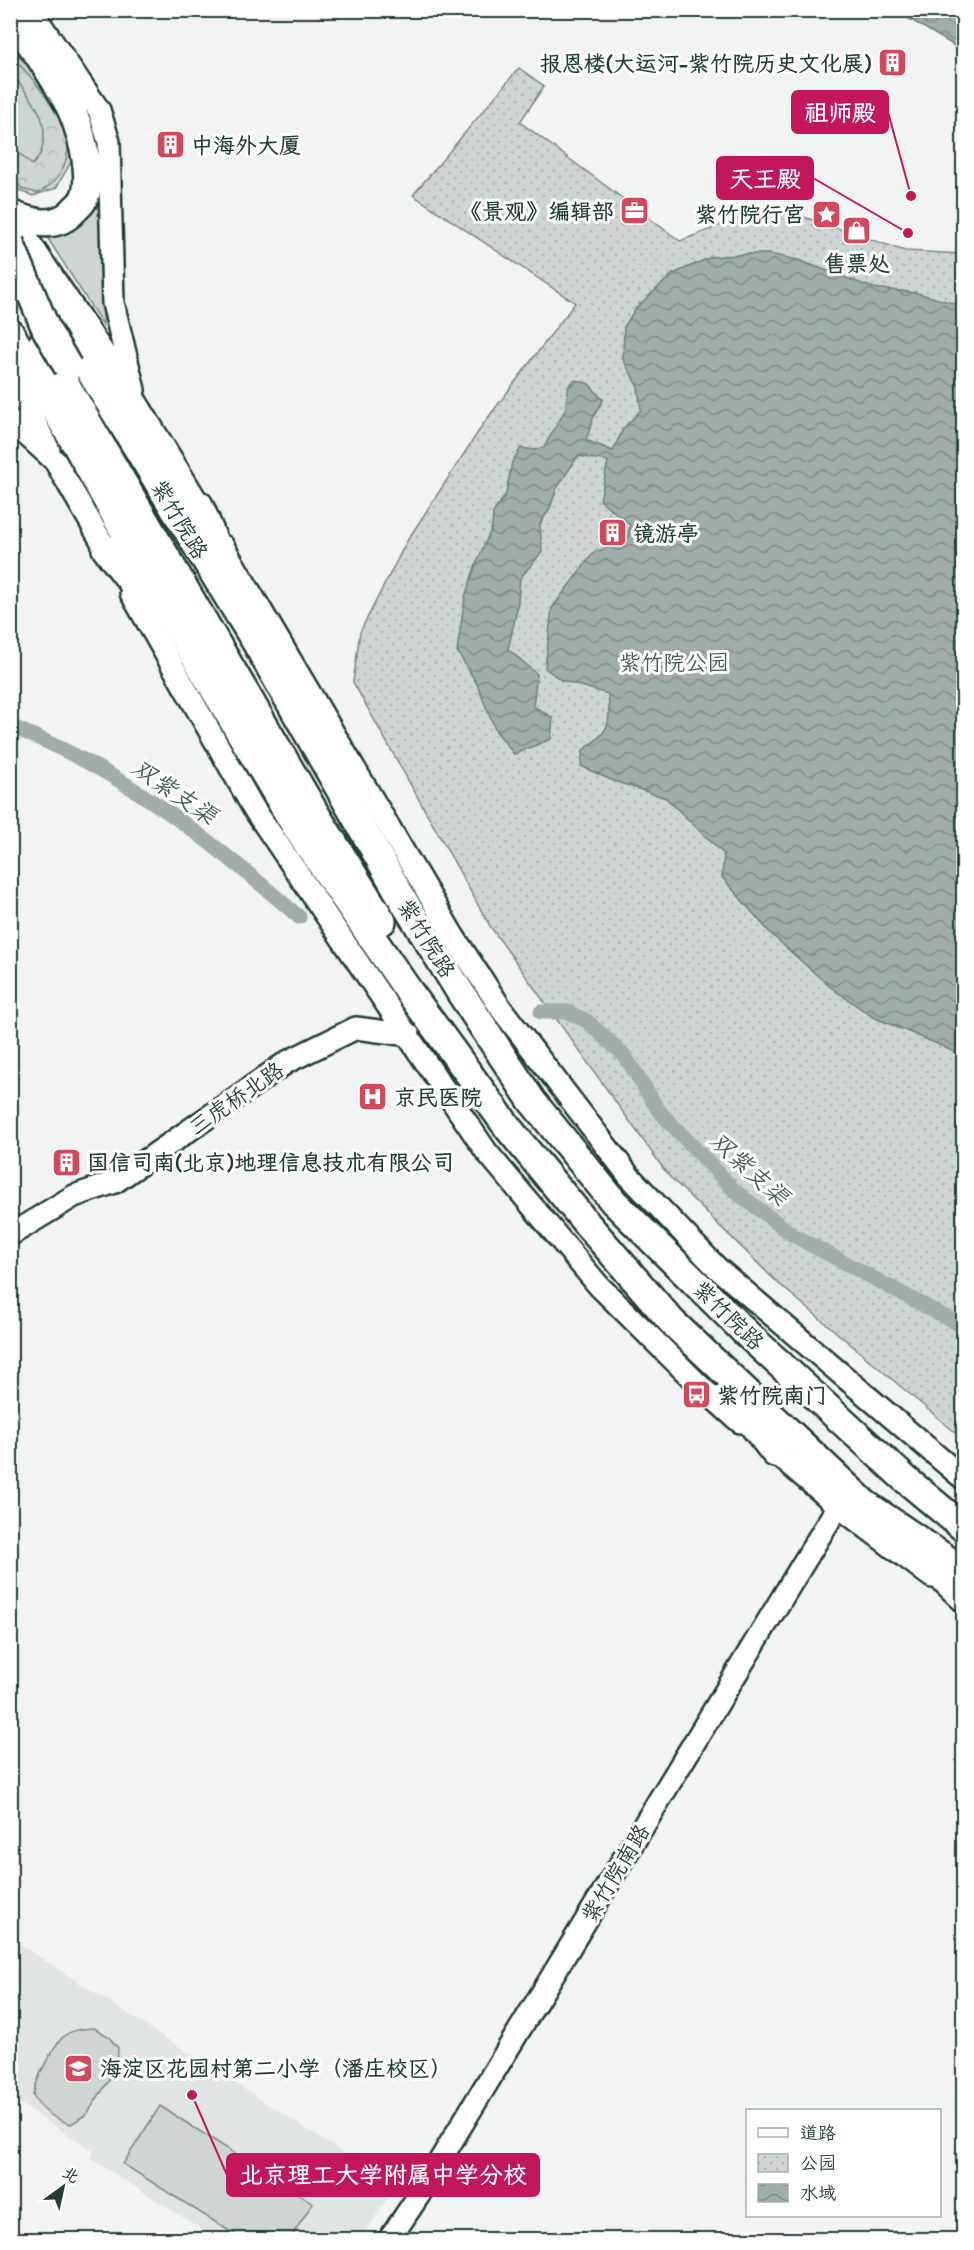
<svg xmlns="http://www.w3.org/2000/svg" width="974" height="2250" font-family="'Patrick Hand','LXGW WenKai TC',sans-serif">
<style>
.built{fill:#e0e4e3}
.grass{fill:#ced5d3;stroke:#768984;stroke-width:1.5}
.forest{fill:url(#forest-crowns);stroke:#768984;stroke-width:1.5}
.park{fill:url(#park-dots);stroke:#768984;stroke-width:1.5}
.water{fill:url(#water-waves);stroke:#6d807b;stroke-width:1.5}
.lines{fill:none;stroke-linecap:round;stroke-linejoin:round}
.canal{stroke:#a1adaa;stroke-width:15}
.ferry{stroke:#465f57;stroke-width:1.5;stroke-dasharray:8 6;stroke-linecap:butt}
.secondary-casing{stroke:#1f3d34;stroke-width:26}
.highway-casing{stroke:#1f3d34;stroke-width:32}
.secondary{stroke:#fff;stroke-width:21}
.highway{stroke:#fff;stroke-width:27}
.highway-bridge-casing{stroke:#1f3d34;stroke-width:32;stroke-linecap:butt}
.highway-bridge{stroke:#fff;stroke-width:27}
.labels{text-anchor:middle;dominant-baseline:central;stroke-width:6;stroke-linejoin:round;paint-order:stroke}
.poi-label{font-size:22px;font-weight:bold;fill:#1f3d34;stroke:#fff;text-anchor:start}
.street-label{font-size:22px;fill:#1f3d34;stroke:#fff}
.park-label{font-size:22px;fill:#425b54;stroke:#fff}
.water-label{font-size:24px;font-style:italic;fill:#465f57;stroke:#fff}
.leader{fill:none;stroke:#c2185b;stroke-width:2}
.callout-dot{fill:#c2185b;stroke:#fff;stroke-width:2}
.callout{fill:#c2185b;stroke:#c2185b;stroke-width:2}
.callout-label{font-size:24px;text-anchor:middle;font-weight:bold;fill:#fff}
</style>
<defs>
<pattern id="forest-crowns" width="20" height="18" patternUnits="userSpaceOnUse" patternTransform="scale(1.5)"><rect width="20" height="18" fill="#ced5d3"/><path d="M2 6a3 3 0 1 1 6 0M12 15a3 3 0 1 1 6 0" fill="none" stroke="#b0b8b6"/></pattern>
<pattern id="park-dots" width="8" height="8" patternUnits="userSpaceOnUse" patternTransform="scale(1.5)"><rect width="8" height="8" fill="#ced5d3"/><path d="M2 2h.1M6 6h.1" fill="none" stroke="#b0b8b6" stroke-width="1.8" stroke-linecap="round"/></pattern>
<pattern id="water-waves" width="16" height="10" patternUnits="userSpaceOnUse" patternTransform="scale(1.5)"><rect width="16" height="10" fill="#a1adaa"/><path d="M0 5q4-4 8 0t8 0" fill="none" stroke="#838e8b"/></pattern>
</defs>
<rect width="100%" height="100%" fill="#f2f3f3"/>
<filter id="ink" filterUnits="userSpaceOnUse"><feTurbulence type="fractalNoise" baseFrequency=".0167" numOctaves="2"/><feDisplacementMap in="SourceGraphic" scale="12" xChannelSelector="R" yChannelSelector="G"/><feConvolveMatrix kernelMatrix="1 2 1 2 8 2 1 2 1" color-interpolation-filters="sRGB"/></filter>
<g filter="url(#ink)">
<!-- built -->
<path class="built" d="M 10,1938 L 395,2186 L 361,2239 L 217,2239 L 90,2158 L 94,2151 L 11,2098 Z"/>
<!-- grass -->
<g class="grass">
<path d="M 10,42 L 22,60 L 53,87 L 71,136 L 73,159 L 56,188 L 33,196 L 11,187 Z"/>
<path d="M 100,181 L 103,325 L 45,234 Z"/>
<path d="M 94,2028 L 108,2036 L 118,2048 L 117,2068 L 87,2114 L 71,2124 C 53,2119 43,2111 33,2096 C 36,2079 51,2049 63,2037 C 71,2029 84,2029 94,2028 Z"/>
<path d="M 160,2106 L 313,2203 L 290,2239 L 242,2239 L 123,2164 Z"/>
</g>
<!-- forest -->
<path class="forest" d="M 11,58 C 29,69 72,128 68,150 C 65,171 56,183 38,193 L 22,189 L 11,174 L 11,145 L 32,165 C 39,158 41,154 43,144 C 51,102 10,89 11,58 Z"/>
<!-- park -->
<path class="park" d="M 519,68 L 544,86 L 520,122 L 680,241 L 771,206 L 905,251 L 963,254 L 963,1439 L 779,1284 L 668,1175 L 490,926 L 353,682 L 360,632 L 407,541 L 484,423 L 575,303 L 413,195 Z"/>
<!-- water -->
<g class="water">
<path d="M 896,11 L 963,11 L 963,51 Z"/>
<path d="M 749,254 L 769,254 L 798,260 L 873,288 L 917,293 L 963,306 L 963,1057 L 942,1046 L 873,1017 L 829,986 L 771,934 L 722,877 L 724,854 L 666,798 L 611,780 L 581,766 L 583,750 C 609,731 611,727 608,694 L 561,680 L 545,668 L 552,608 L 594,552 L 627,542 L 630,525 L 600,500 L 608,461 L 578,456 L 557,488 L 550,508 L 540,524 L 542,552 L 520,578 L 517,610 L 508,649 L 537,674 L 533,706 L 553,718 L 551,739 L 514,754 L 496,731 L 476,682 L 457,651 L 465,597 L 476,564 L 492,527 L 493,513 L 506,494 L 512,462 L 521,448 L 534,450 L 544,447 L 565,410 L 569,385 L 576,380 L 589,384 L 603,400 L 594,416 L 586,440 L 613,451 L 623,429 L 641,410 L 638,387 L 623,359 L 624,327 L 636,308 L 673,274 L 711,257 Z"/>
</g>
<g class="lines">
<!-- canal -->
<g class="canal">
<path d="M 10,726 C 122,770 210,839 299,917"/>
<path d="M 541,1012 L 568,1012 L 587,1021 L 625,1056 L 659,1111 L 736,1192 L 793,1235 L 964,1327"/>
</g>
<!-- ferry -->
<path class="ferry" d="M 947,10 L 964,20"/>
<defs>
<g id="secondary">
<path d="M 31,10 L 99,110 L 109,142 L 113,303 L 134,390"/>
<path d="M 10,213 L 137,403 L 208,519"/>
<path d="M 10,373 L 49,450"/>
<path d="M 10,420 L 55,461 L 113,561"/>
<path d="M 223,546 L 454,937 L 502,1010 L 629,1176 L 717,1268 L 964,1479"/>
<path d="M 131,593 L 254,809 L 486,1151 L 599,1286 L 703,1389 L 740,1422"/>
<path d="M 10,1235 L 74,1196 L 115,1182 L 287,1062 L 356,1028 L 409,1035"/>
<path d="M 764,1443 L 838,1506 L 932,1577"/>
<path d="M 389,2240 L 419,2195 L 838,1506"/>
</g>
<g id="highway">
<path d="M 10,14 C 30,43 52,72 68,103 C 79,122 96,180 83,200 C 81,204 77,207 74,210 C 57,230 31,223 10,214"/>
<path d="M 36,290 L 78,351 L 257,644 L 406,905 L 462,995 L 532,1101 L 614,1202 L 747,1334 L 904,1478 L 964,1528"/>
<path d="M 10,333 L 77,446 L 171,616 L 298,830 L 410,993 L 509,1129 L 587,1224 L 672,1322 L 865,1504 L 964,1571"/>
<path d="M 42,344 L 315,813 L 382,921"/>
<path d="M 199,505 L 224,566"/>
<path d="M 106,549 L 149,604"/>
<path d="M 729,1394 L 775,1453"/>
<path d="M 922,1558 L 964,1598"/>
</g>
</defs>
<!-- secondary casing -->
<use href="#secondary" class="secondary-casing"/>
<!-- highway casing -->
<use href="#highway" class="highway-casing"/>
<!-- secondary -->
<use href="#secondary" class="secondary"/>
<!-- highway -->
<use href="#highway" class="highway"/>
<defs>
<path id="highway-bridge" d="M 10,243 L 46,329 L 68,367"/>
</defs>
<!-- highway-bridge casing -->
<use href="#highway-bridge" class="highway-bridge-casing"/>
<!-- highway-bridge -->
<use href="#highway-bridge" class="highway-bridge"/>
</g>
</g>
<!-- icons -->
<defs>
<symbol id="building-square" viewBox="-11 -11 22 22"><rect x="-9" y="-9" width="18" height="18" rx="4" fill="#d1495b" stroke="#fff"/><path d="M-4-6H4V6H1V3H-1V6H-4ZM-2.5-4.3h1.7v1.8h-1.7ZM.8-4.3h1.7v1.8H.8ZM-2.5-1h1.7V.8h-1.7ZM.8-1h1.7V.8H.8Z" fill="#fff"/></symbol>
<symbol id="office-square" viewBox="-11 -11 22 22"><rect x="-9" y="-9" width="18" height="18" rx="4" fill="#d1495b" stroke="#fff"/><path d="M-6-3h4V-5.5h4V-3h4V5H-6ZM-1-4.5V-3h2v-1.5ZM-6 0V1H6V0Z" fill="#fff"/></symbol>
<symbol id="sight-square" viewBox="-11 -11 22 22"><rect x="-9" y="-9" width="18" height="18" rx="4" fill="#d1495b" stroke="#fff"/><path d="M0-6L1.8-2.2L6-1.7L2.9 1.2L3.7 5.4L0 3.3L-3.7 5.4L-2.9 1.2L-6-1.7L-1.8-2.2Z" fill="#fff"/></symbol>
<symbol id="shop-square" viewBox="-11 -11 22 22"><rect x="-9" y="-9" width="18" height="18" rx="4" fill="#d1495b" stroke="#fff"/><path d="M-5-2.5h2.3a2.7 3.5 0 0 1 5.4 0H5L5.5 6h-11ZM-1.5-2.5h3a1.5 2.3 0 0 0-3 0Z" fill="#fff"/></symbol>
<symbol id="hospital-square" viewBox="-11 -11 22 22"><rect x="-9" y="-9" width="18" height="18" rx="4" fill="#d1495b" stroke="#fff"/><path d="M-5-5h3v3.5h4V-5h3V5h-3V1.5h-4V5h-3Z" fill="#fff"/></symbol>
<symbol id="bus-square" viewBox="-11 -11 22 22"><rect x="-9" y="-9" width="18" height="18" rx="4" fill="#d1495b" stroke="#fff"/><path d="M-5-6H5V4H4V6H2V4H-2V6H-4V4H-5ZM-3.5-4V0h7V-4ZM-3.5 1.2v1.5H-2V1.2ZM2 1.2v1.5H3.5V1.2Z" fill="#fff"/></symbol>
<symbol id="school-square" viewBox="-11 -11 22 22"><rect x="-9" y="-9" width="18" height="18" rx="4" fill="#d1495b" stroke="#fff"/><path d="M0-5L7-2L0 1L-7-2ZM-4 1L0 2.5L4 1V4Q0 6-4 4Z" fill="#fff"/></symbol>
</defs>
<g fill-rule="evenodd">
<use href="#building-square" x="876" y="46" width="33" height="33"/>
<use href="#building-square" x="154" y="128" width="33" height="33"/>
<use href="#office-square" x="618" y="194" width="33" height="33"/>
<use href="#sight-square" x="810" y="198" width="33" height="33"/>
<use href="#shop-square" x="840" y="214" width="33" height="33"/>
<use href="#building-square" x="596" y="516" width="33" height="33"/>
<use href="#hospital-square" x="356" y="1080" width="33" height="33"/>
<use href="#building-square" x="50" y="1146" width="33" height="33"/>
<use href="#bus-square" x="680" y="1378" width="33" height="33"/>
<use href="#school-square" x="62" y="2052" width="33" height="33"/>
</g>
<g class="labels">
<!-- poi labels -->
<g class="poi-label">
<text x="872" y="63" text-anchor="end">报恩楼(大运河-紫竹院历史文化展)</text>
<text x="191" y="145">中海外大厦</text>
<text x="614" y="211" text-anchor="end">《景观》编辑部</text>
<text x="805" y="214" text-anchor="end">紫竹院行宫</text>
<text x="857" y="263" text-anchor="middle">售票处</text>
<text x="633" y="533">镜游亭</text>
<text x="394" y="1097">京民医院</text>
<text x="87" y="1162">国信司南(北京)地理信息技术有限公司</text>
<text x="717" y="1395">紫竹院南门</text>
<text x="100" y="2068">海淀区花园村第二小学（潘庄校区）</text>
</g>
<!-- street labels -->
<g class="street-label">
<text transform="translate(180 519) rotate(59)">紫竹院路</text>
<text transform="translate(427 938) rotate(58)">紫竹院路</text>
<text transform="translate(236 1098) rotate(-35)">三虎桥北路</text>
<text transform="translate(729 1315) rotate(44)">紫竹院路</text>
<text transform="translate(615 1873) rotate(-59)">紫竹院南路</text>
</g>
<!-- park labels -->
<g class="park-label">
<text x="674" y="662">紫竹院公园</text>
</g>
<!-- water labels -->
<g class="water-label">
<text transform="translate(175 791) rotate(34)">双紫支渠</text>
<text transform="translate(750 1168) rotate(42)">双紫支渠</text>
</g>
</g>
<!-- callouts -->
<path class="leader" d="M911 196L888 112M908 233L813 178M192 2095L227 2175"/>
<g class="callout-dot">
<circle cx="911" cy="196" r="6"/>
<circle cx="908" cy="233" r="6"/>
<circle cx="192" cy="2095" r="6"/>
</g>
<g class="callout">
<rect x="792" y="91" width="96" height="42" rx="6"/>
<rect x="717" y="157" width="96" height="42" rx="6"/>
<rect x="227" y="2154" width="312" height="42" rx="6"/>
</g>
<g class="callout-label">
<text x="840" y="121">祖师殿</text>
<text x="765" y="187">天王殿</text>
<text x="383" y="2183">北京理工大学附属中学分校</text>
</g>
<!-- margin -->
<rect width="974" height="2250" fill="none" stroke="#fff" stroke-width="36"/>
<rect x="18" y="18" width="938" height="2214" fill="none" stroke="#1f3d34" stroke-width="2" filter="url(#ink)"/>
<!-- legend -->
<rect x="746" y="2109" width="195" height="108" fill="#ffffff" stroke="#a5b1ae" stroke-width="1.5"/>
<rect x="758" y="2128" width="30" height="9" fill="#ffffff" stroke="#a5b1ae" stroke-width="1.5"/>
<text x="800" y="2139" font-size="18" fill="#1f3d34">道路</text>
<rect x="758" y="2154" width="30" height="18" fill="url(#park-dots)" stroke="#a5b1ae" stroke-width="1.5"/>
<text x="800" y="2169" font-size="18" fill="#1f3d34">公园</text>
<rect x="758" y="2184" width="30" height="18" fill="url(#water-waves)" stroke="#a5b1ae" stroke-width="1.5"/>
<text x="800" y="2199" font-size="18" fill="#1f3d34">水域</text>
<!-- north arrow -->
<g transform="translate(63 2187) rotate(33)" stroke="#ffffff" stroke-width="4.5" paint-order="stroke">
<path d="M0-4.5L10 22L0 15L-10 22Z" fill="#1f3d34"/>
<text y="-9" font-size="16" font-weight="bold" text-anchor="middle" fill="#1f3d34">北</text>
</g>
</svg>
